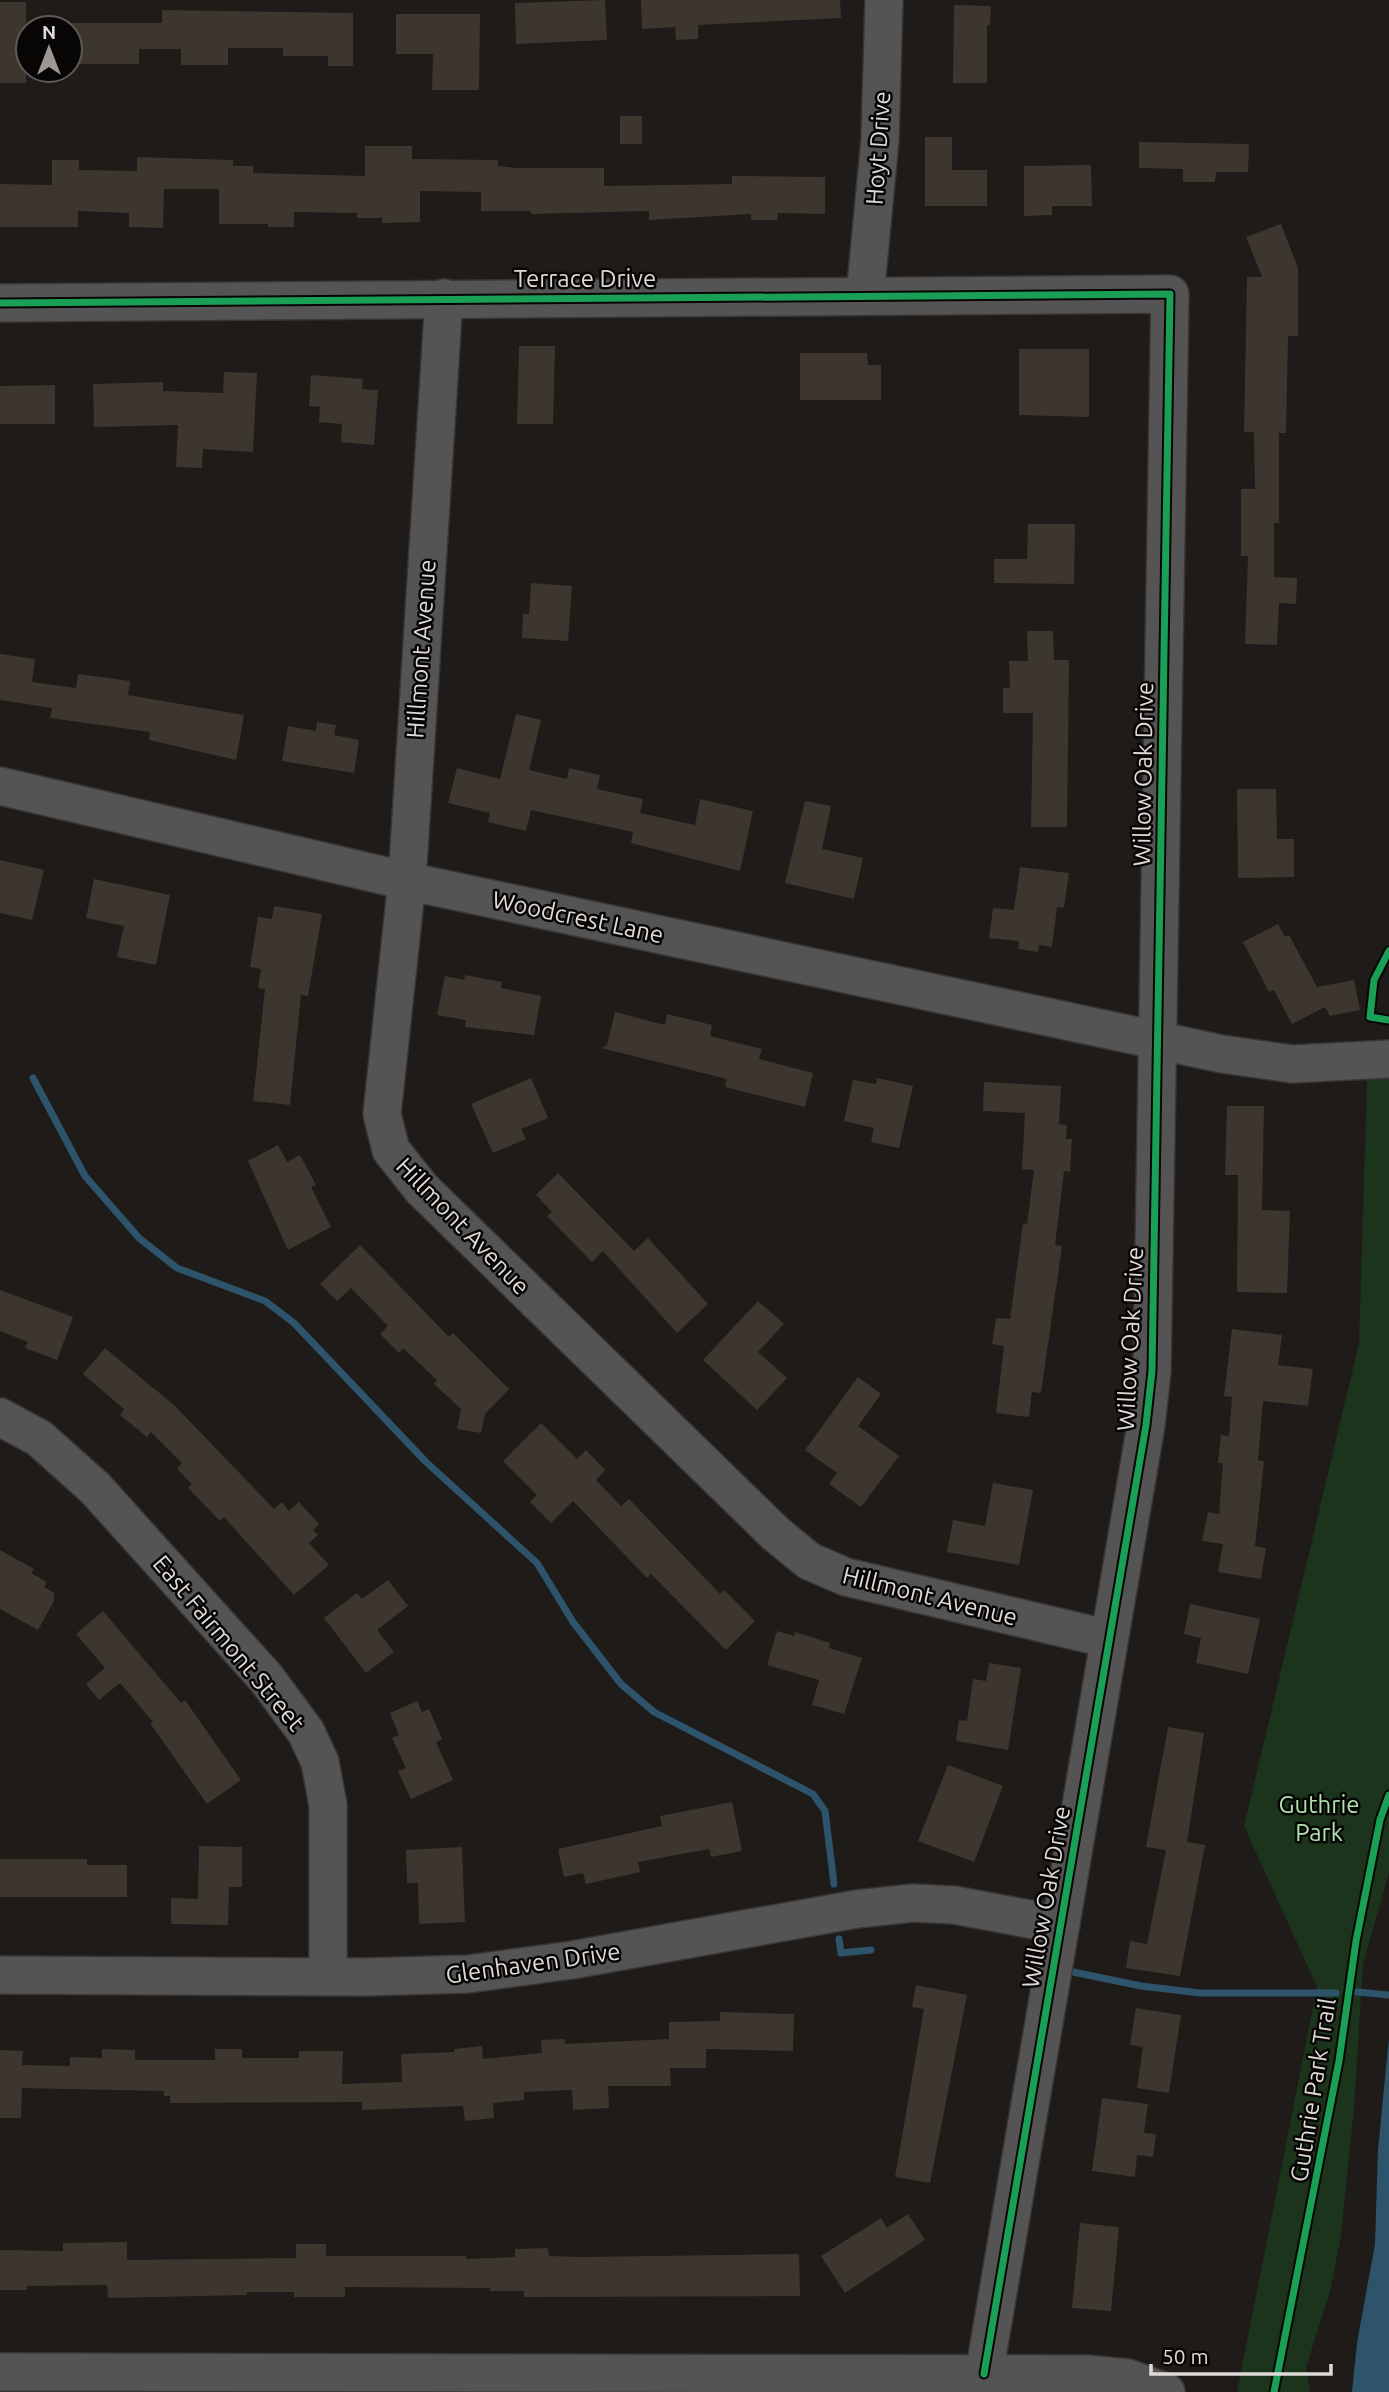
<svg xmlns="http://www.w3.org/2000/svg" width="1389" height="2392" font-family="Ubuntu,sans-serif">
<style>
.green{fill:#1b341b}
.water{fill:#2d546b}
.lines{fill:none;stroke-linecap:round;stroke-linejoin:round}
.stream{stroke:#2d546b;stroke-width:7}
.building{fill:#3d362f}
.minor-casing{stroke:#383634;stroke-width:40}
.minor{stroke:#555454;stroke-width:37}
.cycleway-casing{stroke:#080605;stroke-width:11}
.cycleway{stroke:#1a9f57;stroke-width:7}
.labels{text-anchor:middle;dominant-baseline:central;stroke-width:5;stroke-linejoin:round;paint-order:stroke}
.street-label{font-size:24px;fill:#dedad7;stroke:#080605}
.park-label{font-size:24px;fill:#ace2ab;stroke:#080605}
</style>
<rect width="100%" height="100%" fill="#1e1b19"/>
<!-- green -->
<path class="green" d="M 1389,1078 L 1389,1873 L 1363,1964 L 1354,2108 L 1341,2236 L 1330,2292 L 1306,2367 L 1310,2392 L 1237,2392 L 1317,1987 L 1244,1826 L 1359,1343 L 1367,1080 Z"/>
<!-- water -->
<path class="water" d="M 1389,2038 L 1389,2392 L 1352,2392 L 1357,2343 L 1375,2244 L 1378,2149 Z"/>
<g class="lines">
<!-- stream -->
<g class="stream">
<path d="M 33,1078 L 85,1176 L 139,1238 L 177,1268 L 265,1301 L 294,1323 L 426,1462 L 537,1563 L 573,1622 L 621,1684 L 654,1712 L 813,1794 L 825,1811 L 834,1884"/>
<path d="M 839,1939 L 841,1953 L 871,1950"/>
<path d="M 1073,1972 L 1141,1986 L 1200,1993 L 1336,1993"/>
<path d="M 1357,1992 L 1389,1995"/>
</g>
</g>
<!-- building -->
<g class="building">
<path d="M 605,0 L 607,40 L 516,44 L 515,3 Z"/>
<path d="M 641,0 L 840,0 L 841,18 L 698,25 L 698,39 L 676,40 L 675,27 L 642,29 Z"/>
<rect x="0" y="2" width="26" height="81"/>
<path d="M 954,5 L 991,6 L 990,25 L 987,25 L 987,83 L 953,83 Z"/>
<path d="M 162,10 L 353,13 L 353,66 L 328,66 L 328,56 L 283,56 L 283,48 L 228,48 L 228,65 L 181,65 L 181,49 L 139,49 L 139,64 L 70,64 L 70,23 L 162,23 Z"/>
<path d="M 396,14 L 480,14 L 479,90 L 432,90 L 433,54 L 396,54 Z"/>
<rect x="620" y="116" width="22" height="28"/>
<path d="M 925,137 L 952,137 L 952,170 L 987,170 L 987,206 L 925,206 Z"/>
<path d="M 1139,142 L 1249,144 L 1248,172 L 1216,172 L 1215,182 L 1183,182 L 1183,169 L 1139,168 Z"/>
<path d="M 365,146 L 412,146 L 412,159 L 498,160 L 498,166 L 516,168 L 604,168 L 604,186 L 732,184 L 732,176 L 825,177 L 825,214 L 778,213 L 777,220 L 751,220 L 751,214 L 649,220 L 649,211 L 531,214 L 531,211 L 481,211 L 481,192 L 420,191 L 420,222 L 382,223 L 382,218 L 357,218 L 357,213 L 294,212 L 294,227 L 268,227 L 268,224 L 219,224 L 219,189 L 164,189 L 163,228 L 129,227 L 129,213 L 78,211 L 78,227 L 0,227 L 0,184 L 52,185 L 52,160 L 79,160 L 79,170 L 137,171 L 137,157 L 233,160 L 233,166 L 253,166 L 253,173 L 365,176 Z"/>
<path d="M 1091,165 L 1092,206 L 1052,206 L 1052,215 L 1024,216 L 1024,166 Z"/>
<path d="M 1281,224 L 1298,268 L 1298,336 L 1288,336 L 1286,433 L 1279,433 L 1279,523 L 1274,523 L 1274,577 L 1297,578 L 1296,604 L 1279,603 L 1277,645 L 1245,644 L 1248,556 L 1241,556 L 1241,489 L 1255,489 L 1254,432 L 1244,432 L 1247,277 L 1262,277 L 1246,237 Z"/>
<path d="M 519,346 L 555,346 L 553,424 L 517,424 Z"/>
<path d="M 1019,349 L 1089,349 L 1089,417 L 1019,415 Z"/>
<path d="M 800,353 L 867,353 L 868,365 L 881,365 L 881,400 L 800,400 Z"/>
<path d="M 224,372 L 257,373 L 253,452 L 203,449 L 202,468 L 176,467 L 178,425 L 94,427 L 93,384 L 163,382 L 163,391 L 223,393 Z"/>
<path d="M 311,375 L 363,379 L 362,389 L 378,390 L 374,445 L 341,442 L 342,424 L 319,422 L 320,407 L 309,406 Z"/>
<path d="M 55,385 L 55,424 L 0,424 L 0,386 Z"/>
<path d="M 1028,524 L 1075,524 L 1074,584 L 994,583 L 994,559 L 1027,559 Z"/>
<path d="M 531,583 L 572,586 L 568,641 L 522,638 L 523,614 L 529,614 Z"/>
<path d="M 1027,631 L 1053,631 L 1054,660 L 1069,660 L 1067,827 L 1031,827 L 1033,713 L 1003,713 L 1003,688 L 1010,688 L 1009,661 L 1028,661 Z"/>
<path d="M 0,654 L 35,659 L 32,682 L 76,688 L 78,674 L 130,681 L 128,695 L 244,715 L 236,760 L 149,740 L 150,732 L 50,718 L 52,708 L 0,700 Z"/>
<path d="M 516,714 L 541,720 L 529,770 L 567,779 L 569,768 L 600,775 L 597,789 L 643,799 L 640,813 L 695,825 L 700,799 L 753,811 L 740,871 L 631,843 L 633,832 L 531,810 L 526,831 L 488,822 L 490,813 L 448,803 L 457,768 L 500,779 Z"/>
<path d="M 317,722 L 336,725 L 334,735 L 359,740 L 354,773 L 282,761 L 288,726 L 316,731 Z"/>
<path d="M 1237,789 L 1276,789 L 1277,839 L 1294,839 L 1294,877 L 1238,878 Z"/>
<path d="M 805,801 L 831,806 L 822,849 L 863,858 L 854,899 L 785,883 Z"/>
<path d="M 0,860 L 44,870 L 32,920 L 0,913 Z"/>
<path d="M 1020,867 L 1069,873 L 1064,908 L 1057,907 L 1052,947 L 1039,945 L 1038,952 L 1018,949 L 1019,941 L 989,938 L 993,908 L 1014,910 Z"/>
<path d="M 94,879 L 170,895 L 156,965 L 117,957 L 124,926 L 86,918 Z"/>
<path d="M 274,906 L 322,914 L 308,996 L 301,995 L 290,1105 L 253,1101 L 265,989 L 258,988 L 261,969 L 250,967 L 258,917 L 272,919 Z"/>
<path d="M 1278,924 L 1285,937 L 1289,935 L 1317,987 L 1354,980 L 1360,1010 L 1330,1016 L 1325,1007 L 1292,1024 L 1274,990 L 1269,992 L 1243,942 Z"/>
<path d="M 465,975 L 502,982 L 501,988 L 541,996 L 534,1035 L 465,1027 L 466,1020 L 437,1015 L 445,976 L 464,980 Z"/>
<path d="M 615,1012 L 665,1025 L 667,1014 L 712,1025 L 710,1036 L 762,1049 L 759,1059 L 813,1073 L 805,1107 L 725,1087 L 727,1079 L 601,1048 L 607,1045 Z"/>
<path d="M 531,1078 L 548,1118 L 521,1129 L 526,1139 L 493,1153 L 471,1104 Z"/>
<path d="M 877,1078 L 913,1086 L 899,1148 L 871,1142 L 874,1128 L 844,1121 L 853,1080 L 876,1084 Z"/>
<path d="M 984,1082 L 1061,1086 L 1059,1124 L 1067,1125 L 1066,1139 L 1072,1139 L 1070,1172 L 1064,1171 L 1055,1245 L 1062,1246 L 1041,1393 L 1032,1392 L 1029,1417 L 996,1413 L 1004,1346 L 992,1344 L 996,1318 L 1010,1319 L 1023,1223 L 1027,1224 L 1034,1170 L 1022,1169 L 1025,1113 L 983,1111 Z"/>
<path d="M 1227,1106 L 1264,1106 L 1262,1210 L 1290,1211 L 1287,1293 L 1237,1292 L 1238,1175 L 1225,1175 Z"/>
<path d="M 278,1145 L 287,1162 L 300,1155 L 316,1185 L 311,1187 L 331,1227 L 288,1250 L 248,1161 Z"/>
<path d="M 558,1173 L 634,1251 L 648,1238 L 708,1304 L 677,1333 L 603,1251 L 592,1262 L 547,1216 L 552,1212 L 536,1195 Z"/>
<path d="M 360,1245 L 449,1337 L 453,1333 L 509,1389 L 485,1414 L 481,1433 L 457,1429 L 461,1409 L 434,1384 L 437,1380 L 403,1348 L 399,1353 L 380,1334 L 388,1326 L 351,1288 L 337,1301 L 320,1284 Z"/>
<path d="M 0,1290 L 73,1317 L 57,1360 L 25,1348 L 28,1342 L 0,1331 Z"/>
<path d="M 758,1301 L 784,1324 L 758,1352 L 787,1378 L 757,1410 L 703,1360 Z"/>
<path d="M 1232,1329 L 1282,1335 L 1278,1365 L 1313,1369 L 1308,1406 L 1263,1401 L 1258,1460 L 1264,1461 L 1255,1546 L 1266,1548 L 1261,1579 L 1218,1572 L 1223,1544 L 1202,1541 L 1208,1512 L 1219,1514 L 1223,1463 L 1218,1463 L 1221,1435 L 1229,1436 L 1232,1397 L 1224,1396 Z"/>
<path d="M 105,1348 L 174,1405 L 274,1509 L 282,1502 L 289,1511 L 299,1502 L 319,1524 L 313,1530 L 318,1535 L 309,1543 L 329,1565 L 294,1595 L 224,1517 L 220,1521 L 188,1488 L 192,1484 L 177,1469 L 182,1463 L 151,1432 L 147,1437 L 120,1415 L 124,1409 L 83,1374 Z"/>
<path d="M 858,1377 L 881,1394 L 858,1426 L 899,1456 L 861,1507 L 829,1484 L 837,1473 L 805,1450 Z"/>
<path d="M 541,1423 L 577,1459 L 586,1450 L 605,1470 L 596,1480 L 621,1506 L 629,1499 L 720,1594 L 724,1590 L 755,1621 L 726,1650 L 651,1574 L 647,1578 L 573,1501 L 551,1523 L 530,1502 L 537,1495 L 503,1461 Z"/>
<path d="M 993,1483 L 1033,1490 L 1019,1565 L 947,1552 L 953,1520 L 985,1526 Z"/>
<path d="M 0,1550 L 34,1569 L 31,1573 L 47,1582 L 44,1587 L 54,1593 L 54,1601 L 38,1630 L 0,1609 Z"/>
<path d="M 388,1580 L 408,1606 L 377,1630 L 394,1652 L 366,1673 L 324,1618 L 357,1593 L 362,1599 Z"/>
<path d="M 1190,1604 L 1260,1619 L 1248,1674 L 1196,1663 L 1201,1638 L 1184,1634 Z"/>
<path d="M 103,1611 L 181,1703 L 185,1700 L 241,1780 L 207,1804 L 150,1723 L 153,1722 L 120,1683 L 99,1700 L 86,1684 L 105,1668 L 76,1634 Z"/>
<path d="M 777,1631 L 794,1636 L 795,1632 L 830,1643 L 829,1648 L 862,1658 L 844,1714 L 812,1705 L 819,1680 L 767,1665 Z"/>
<path d="M 989,1663 L 1021,1668 L 1008,1750 L 956,1741 L 959,1720 L 967,1721 L 973,1679 L 986,1681 Z"/>
<path d="M 417,1701 L 422,1712 L 429,1709 L 442,1739 L 436,1742 L 453,1780 L 411,1799 L 398,1771 L 406,1768 L 392,1738 L 399,1735 L 390,1713 Z"/>
<path d="M 1168,1727 L 1204,1733 L 1187,1842 L 1205,1845 L 1180,1976 L 1126,1968 L 1130,1941 L 1147,1944 L 1166,1850 L 1146,1847 Z"/>
<path d="M 948,1765 L 1003,1786 L 974,1862 L 918,1841 Z"/>
<path d="M 732,1802 L 742,1851 L 711,1857 L 709,1849 L 638,1862 L 640,1872 L 586,1884 L 583,1873 L 564,1877 L 558,1849 L 662,1826 L 660,1816 Z"/>
<path d="M 199,1846 L 242,1847 L 242,1887 L 229,1887 L 228,1925 L 171,1924 L 171,1898 L 198,1899 Z"/>
<path d="M 462,1847 L 465,1922 L 419,1924 L 418,1883 L 407,1883 L 406,1850 Z"/>
<path d="M 0,1859 L 87,1859 L 87,1865 L 127,1865 L 127,1897 L 0,1897 Z"/>
<path d="M 916,1985 L 967,1995 L 930,2183 L 895,2177 L 924,2009 L 912,2007 Z"/>
<path d="M 1136,2008 L 1181,2015 L 1169,2093 L 1137,2088 L 1143,2047 L 1130,2045 Z"/>
<path d="M 720,2012 L 794,2014 L 793,2051 L 706,2049 L 706,2068 L 670,2068 L 671,2086 L 608,2086 L 609,2108 L 573,2110 L 572,2090 L 524,2092 L 524,2100 L 493,2103 L 494,2118 L 465,2121 L 463,2106 L 362,2110 L 362,2102 L 170,2103 L 170,2096 L 164,2096 L 164,2091 L 22,2088 L 21,2118 L 0,2118 L 0,2050 L 23,2051 L 22,2065 L 70,2066 L 70,2057 L 102,2058 L 102,2049 L 135,2050 L 135,2060 L 215,2060 L 215,2049 L 242,2049 L 242,2058 L 299,2058 L 299,2051 L 343,2051 L 342,2084 L 402,2082 L 401,2054 L 454,2052 L 454,2049 L 482,2046 L 483,2059 L 542,2053 L 541,2040 L 565,2039 L 565,2044 L 669,2039 L 669,2022 L 720,2021 Z"/>
<path d="M 1102,2098 L 1148,2104 L 1144,2133 L 1156,2134 L 1153,2157 L 1137,2155 L 1135,2177 L 1092,2171 Z"/>
<path d="M 908,2214 L 925,2240 L 845,2293 L 821,2256 L 881,2218 L 887,2228 Z"/>
<path d="M 1080,2223 L 1119,2227 L 1111,2311 L 1072,2308 Z"/>
<path d="M 127,2242 L 127,2260 L 296,2258 L 296,2244 L 326,2244 L 326,2256 L 466,2256 L 466,2259 L 515,2257 L 515,2249 L 548,2248 L 549,2256 L 581,2257 L 799,2254 L 800,2296 L 524,2297 L 524,2291 L 490,2291 L 490,2288 L 345,2287 L 345,2297 L 294,2297 L 294,2292 L 247,2292 L 247,2295 L 108,2298 L 107,2285 L 27,2286 L 27,2290 L 0,2290 L 0,2250 L 63,2251 L 63,2243 Z"/>
</g>
<g class="lines">
<defs>
<g id="minor">
<path d="M 865,296 L 880,140 L 884,0"/>
<path d="M 444,298 L 407,881 L 382,1114 L 391,1150 L 422,1189 L 776,1534 L 809,1561 L 846,1577 L 1109,1639"/>
<path d="M 0,303 L 1170,294 L 1152,1371 L 1146,1425 L 984,2374"/>
<path d="M 0,786 L 407,881 L 1222,1054 L 1292,1064 L 1389,1059"/>
<path d="M 0,1417 L 39,1438 L 95,1488 L 266,1678 L 306,1732 L 320,1762 L 328,1805 L 328,1977"/>
<path d="M 0,1975 L 365,1977 L 468,1974 L 572,1960 L 857,1909 L 913,1903 L 954,1905 L 1061,1925"/>
<path d="M 0,2372 L 1087,2374 L 1128,2378 L 1166,2392"/>
</g>
</defs>
<!-- minor casing -->
<use href="#minor" class="minor-casing"/>
<!-- minor -->
<use href="#minor" class="minor"/>
<defs>
<g id="cycleway">
<path d="M 0,303 L 1170,294 L 1152,1371 L 1146,1425 L 984,2374"/>
<path d="M 1389,951 L 1374,980 L 1370,1017 L 1389,1020"/>
<path d="M 1274,2392 L 1339,2061 L 1356,1941 L 1380,1820 L 1389,1795"/>
</g>
</defs>
<!-- cycleway casing -->
<use href="#cycleway" class="cycleway-casing"/>
<!-- cycleway -->
<use href="#cycleway" class="cycleway"/>
</g>
<g class="labels">
<!-- street labels -->
<g class="street-label">
<text transform="translate(878 148) rotate(-86)">Hoyt Drive</text>
<text x="585" y="278">Terrace Drive</text>
<text transform="translate(421 649) rotate(-86)">Hillmont Avenue</text>
<text transform="translate(1143 774) rotate(-89)">Willow Oak Drive</text>
<text transform="translate(578 917) rotate(12)">Woodcrest Lane</text>
<text transform="translate(463 1226) rotate(46)">Hillmont Avenue</text>
<text transform="translate(1130 1339) rotate(-87)">Willow Oak Drive</text>
<text transform="translate(930 1596) rotate(14)">Hillmont Avenue</text>
<text transform="translate(229 1643) rotate(50)">East Fairmont Street</text>
<text transform="translate(1046 1897) rotate(-80)">Willow Oak Drive</text>
<text transform="translate(533 1963) rotate(-8)">Glenhaven Drive</text>
<text transform="translate(1313 2090) rotate(-81)">Guthrie Park Trail</text>
</g>
<!-- park labels -->
<g class="park-label">
<text x="1319" y="1804">Guthrie<tspan x="1319" dy="28">Park</tspan></text>
</g>
</g>
<!-- north arrow -->
<g transform="translate(49 49)"><circle r="33" fill="#080605" stroke="#5e5b59" stroke-width="2"/>
<path d="M0-5L12 26L0 18L-12 26Z" fill="#9b9794"/>
<text y="-10" font-size="19" font-weight="bold" text-anchor="middle" fill="#dedad7">N</text>
</g>
<!-- scale -->
<path d="M1151 2364v10h180v-10" fill="none" stroke="#dedad7" stroke-width="3.5"/>
<text x="1162" y="2364" font-size="21" fill="#dedad7" stroke="#080605" stroke-width="5" paint-order="stroke">50 m</text>
</svg>
